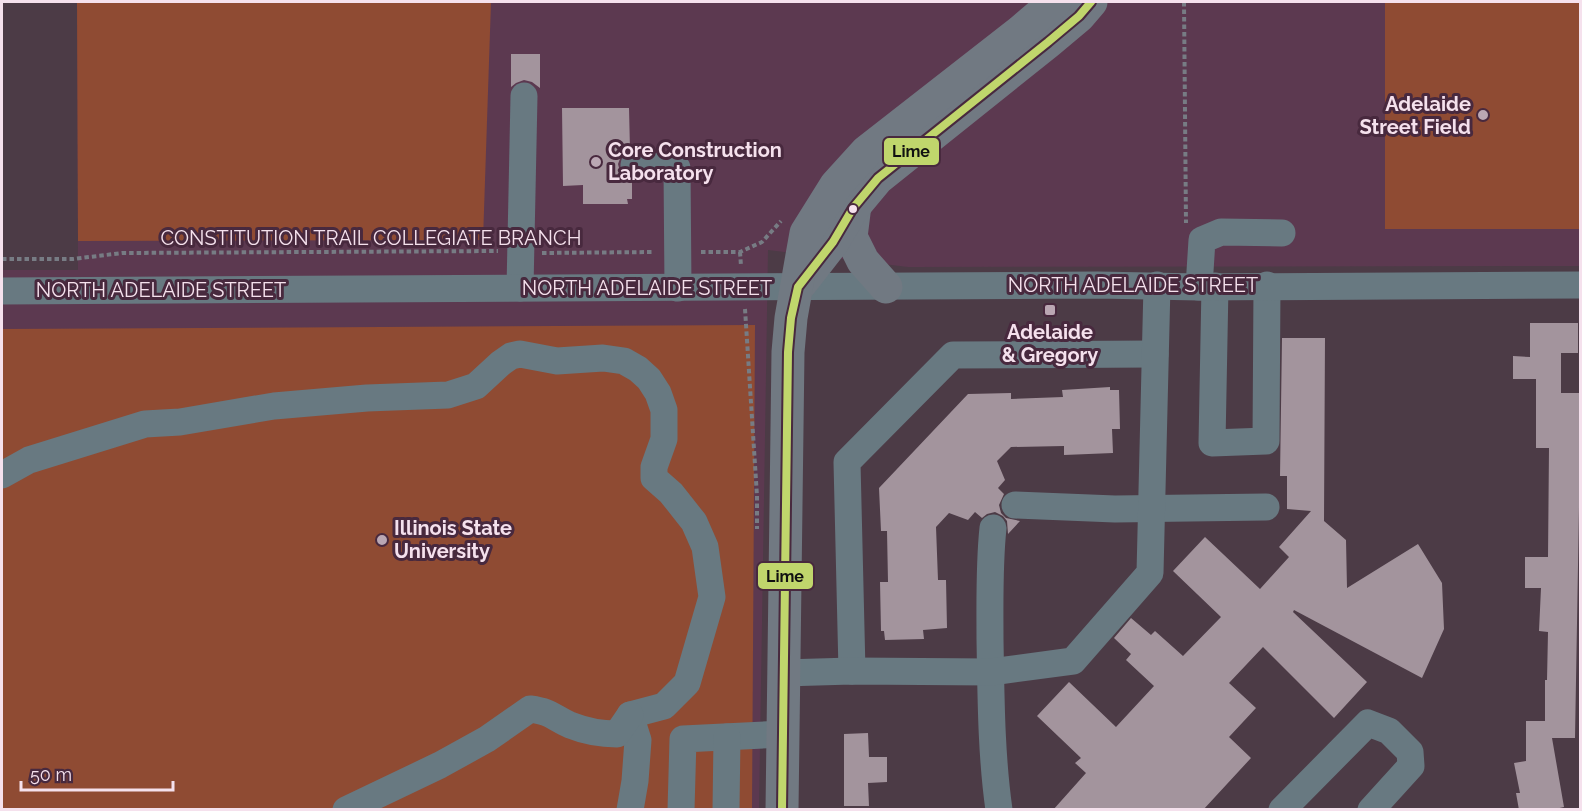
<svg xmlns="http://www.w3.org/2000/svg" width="1582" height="811" font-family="Raleway,sans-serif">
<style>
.built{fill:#5c3950}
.green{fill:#8f4b33}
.building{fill:#a3949d}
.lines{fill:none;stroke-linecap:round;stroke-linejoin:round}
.path{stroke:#777c84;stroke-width:4;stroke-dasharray:4.5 3;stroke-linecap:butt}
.minor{stroke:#687981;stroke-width:27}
.major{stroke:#717982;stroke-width:33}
.bus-1-casing{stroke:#48293e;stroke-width:12}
.bus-1{stroke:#c0d66c;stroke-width:8}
.poi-dot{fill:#baa7b3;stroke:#48293e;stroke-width:2}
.bus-dot{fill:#f5e1ed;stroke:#48293e;stroke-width:2}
.labels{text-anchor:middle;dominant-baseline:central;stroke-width:6;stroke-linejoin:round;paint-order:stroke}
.poi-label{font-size:20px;font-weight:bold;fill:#f5e1ed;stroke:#48293e;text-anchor:start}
.street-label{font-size:20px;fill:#f5e1ed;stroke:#48293e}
.line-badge{stroke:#48293e;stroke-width:2}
.pale-badge-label{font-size:16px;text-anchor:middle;font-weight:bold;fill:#111}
</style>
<rect width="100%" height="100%" fill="#4c3b46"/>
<!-- built -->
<path class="built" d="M 77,2 L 1580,2 L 1580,266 L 908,267 L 768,250 L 759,809 L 2,809 L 2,270 L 78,270 Z"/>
<!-- green -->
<g class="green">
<path d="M 77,2 L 491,2 L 483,240 L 78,241 Z"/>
<rect x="1385" y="2" width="195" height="227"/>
<path d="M 755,325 L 752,809 L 2,809 L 2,329 Z"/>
</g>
<!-- building -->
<g class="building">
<path d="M 511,54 L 540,54 L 540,88 L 532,82 L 524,80 L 516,83 L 511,87 Z"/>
<path d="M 562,108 L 629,108 L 630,150 L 621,156 L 618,164 L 620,172 L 625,178 L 632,180 L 632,199 L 627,199 L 628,204 L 583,204 L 583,185 L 563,186 Z"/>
<path d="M 1530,323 L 1578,323 L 1578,353 L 1561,353 L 1561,393 L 1581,393 L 1575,738 L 1552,738 L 1564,807 L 1551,810 L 1519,810 L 1516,793 L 1520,793 L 1514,763 L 1526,761 L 1526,721 L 1545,721 L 1545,680 L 1547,680 L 1548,632 L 1539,631 L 1541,588 L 1525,588 L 1525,557 L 1548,557 L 1549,448 L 1536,448 L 1536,379 L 1513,379 L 1513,356 L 1530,357 Z"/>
<path d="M 1282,338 L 1325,338 L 1324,521 L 1346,540 L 1347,588 L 1418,544 L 1442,583 L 1444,629 L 1422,678 L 1294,610 L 1293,612 L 1367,682 L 1334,718 L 1263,647 L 1229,683 L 1256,708 L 1229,737 L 1251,758 L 1203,810 L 1053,810 L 1086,773 L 1075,763 L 1081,758 L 1037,716 L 1069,682 L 1116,727 L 1154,686 L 1126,660 L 1131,654 L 1114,638 L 1131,618 L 1151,635 L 1155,631 L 1183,656 L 1221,617 L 1173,571 L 1205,537 L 1260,589 L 1289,557 L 1279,547 L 1311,511 L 1287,509 L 1287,476 L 1280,476 Z"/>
<path d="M 1110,387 L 1110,390 L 1119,390 L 1120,429 L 1112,429 L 1113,453 L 1064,455 L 1064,446 L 1011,447 L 997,461 L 1005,480 L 998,488 L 1004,494 L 999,505 L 1001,513 L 1006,518 L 1020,521 L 1008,534 L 1007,521 L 1003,516 L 995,512 L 987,514 L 982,518 L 975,512 L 968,520 L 949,513 L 936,527 L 938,580 L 946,580 L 947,628 L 923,630 L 924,639 L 885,640 L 884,631 L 881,631 L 880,582 L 888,582 L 887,531 L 881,531 L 879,488 L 968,394 L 1011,393 L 1011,399 L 1063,397 L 1062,390 Z"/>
<path d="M 868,733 L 869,757 L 887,757 L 887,782 L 868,783 L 869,806 L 844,806 L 844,734 Z"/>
</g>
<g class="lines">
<!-- path -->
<g class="path">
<path d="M 1184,2 L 1186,223"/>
<path d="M 701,252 L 740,252 L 762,242 L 781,221"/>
<path d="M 740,252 L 741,266"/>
<path d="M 542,253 L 654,252"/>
<path d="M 2,259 L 73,259 L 122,253 L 498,251"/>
<path d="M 745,309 L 757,496 L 757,529"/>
</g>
<!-- minor -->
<g class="minor">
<path d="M 634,165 L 677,168 L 678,288"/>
<path d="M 1215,286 L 1212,443 L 1266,441 L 1267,285"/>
<path d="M 1199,287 L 1202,240 L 1221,232 L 1282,233"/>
<path d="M 520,288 L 524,96"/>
<path d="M 2,291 L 1098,285 L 1199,287 L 1580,285"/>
<path d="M 2,475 L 29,460 L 145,424 L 180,422 L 274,406 L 367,398 L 448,395 L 476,386 L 501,363 L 511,356 L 520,354 L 557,361 L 603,358 L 624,361 L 638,369 L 649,379 L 658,393 L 664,410 L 664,439 L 654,467 L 654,478 L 671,493 L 694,522 L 705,547 L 712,597 L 687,683 L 664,706 L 630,715 L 638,740 L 635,781 L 630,810"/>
<path d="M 1015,505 L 1115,509 L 1266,507"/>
<path d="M 993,528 C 989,565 990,602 990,639 C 991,696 991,753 999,810"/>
<path d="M 852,671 L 847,462 L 953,355 L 1155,354"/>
<path d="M 783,673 L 852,671 L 991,672 L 1073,661 L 1150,573 L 1157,285"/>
<path d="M 346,810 L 440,765 L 487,739 L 530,709 C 552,712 552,717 570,725 C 585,731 601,734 617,734 L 630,715"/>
<path d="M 681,810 L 683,739 L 783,734"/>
<path d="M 726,810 L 727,737"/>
<path d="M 1282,810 L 1368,723 L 1389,731 L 1410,752 L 1411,766 L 1371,810"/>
</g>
<!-- major -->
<g class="major">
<path d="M 855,205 L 851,237 L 863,261 L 886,287"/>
<path d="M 801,283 L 833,242 L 853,208 L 878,178 L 1048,42 L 1079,16 L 1091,2"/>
<path d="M 782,810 L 788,352 L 791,318 L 806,233 L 836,185 L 866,152 L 1021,31 L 1055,2"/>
</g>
<defs>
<path id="bus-1" d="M 782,810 L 788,352 L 791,318 L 798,287 L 833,242 L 853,208 L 878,178 L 1048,42 L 1079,16 L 1091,2"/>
</defs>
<!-- bus-1 casing -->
<use href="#bus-1" class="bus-1-casing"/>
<!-- bus-1 -->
<use href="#bus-1" class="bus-1"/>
</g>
<!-- markers -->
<g class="poi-dot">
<circle cx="1483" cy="115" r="6"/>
<circle cx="596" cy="162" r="6"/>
<rect x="1044" y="304" width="12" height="12" rx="3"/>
<circle cx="382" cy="540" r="6"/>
</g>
<circle class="bus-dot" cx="853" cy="209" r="5"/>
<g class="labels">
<!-- poi labels -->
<g class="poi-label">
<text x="1471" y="104" text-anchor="end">Adelaide<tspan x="1471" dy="23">Street Field</tspan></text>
<text x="608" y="150">Core Construction<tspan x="608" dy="23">Laboratory</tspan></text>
<text x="1050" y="332" text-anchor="middle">Adelaide<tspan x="1050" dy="23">&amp; Gregory</tspan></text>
<text x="394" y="528">Illinois State<tspan x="394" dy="23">University</tspan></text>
</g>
<!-- street labels -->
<g class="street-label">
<text x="371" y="238">CONSTITUTION TRAIL COLLEGIATE BRANCH</text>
<text x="1133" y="285">NORTH ADELAIDE STREET</text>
<text x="647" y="288">NORTH ADELAIDE STREET</text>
<text x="161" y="290">NORTH ADELAIDE STREET</text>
</g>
</g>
<g class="line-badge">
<rect x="883" y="137" width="57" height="29" rx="6" fill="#c0d66c"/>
<rect x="757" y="562" width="57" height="28" rx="6" fill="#c0d66c"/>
</g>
<g class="pale-badge-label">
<text x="911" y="157">Lime</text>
<text x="785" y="582">Lime</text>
</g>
<!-- border -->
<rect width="1582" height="811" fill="none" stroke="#f5e1ed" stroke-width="6"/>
<!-- scale -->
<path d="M21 781v9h152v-9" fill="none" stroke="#f5e1ed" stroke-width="3"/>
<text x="30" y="781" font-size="18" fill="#f5e1ed" stroke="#48293e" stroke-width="4.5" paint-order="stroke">50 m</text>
</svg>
